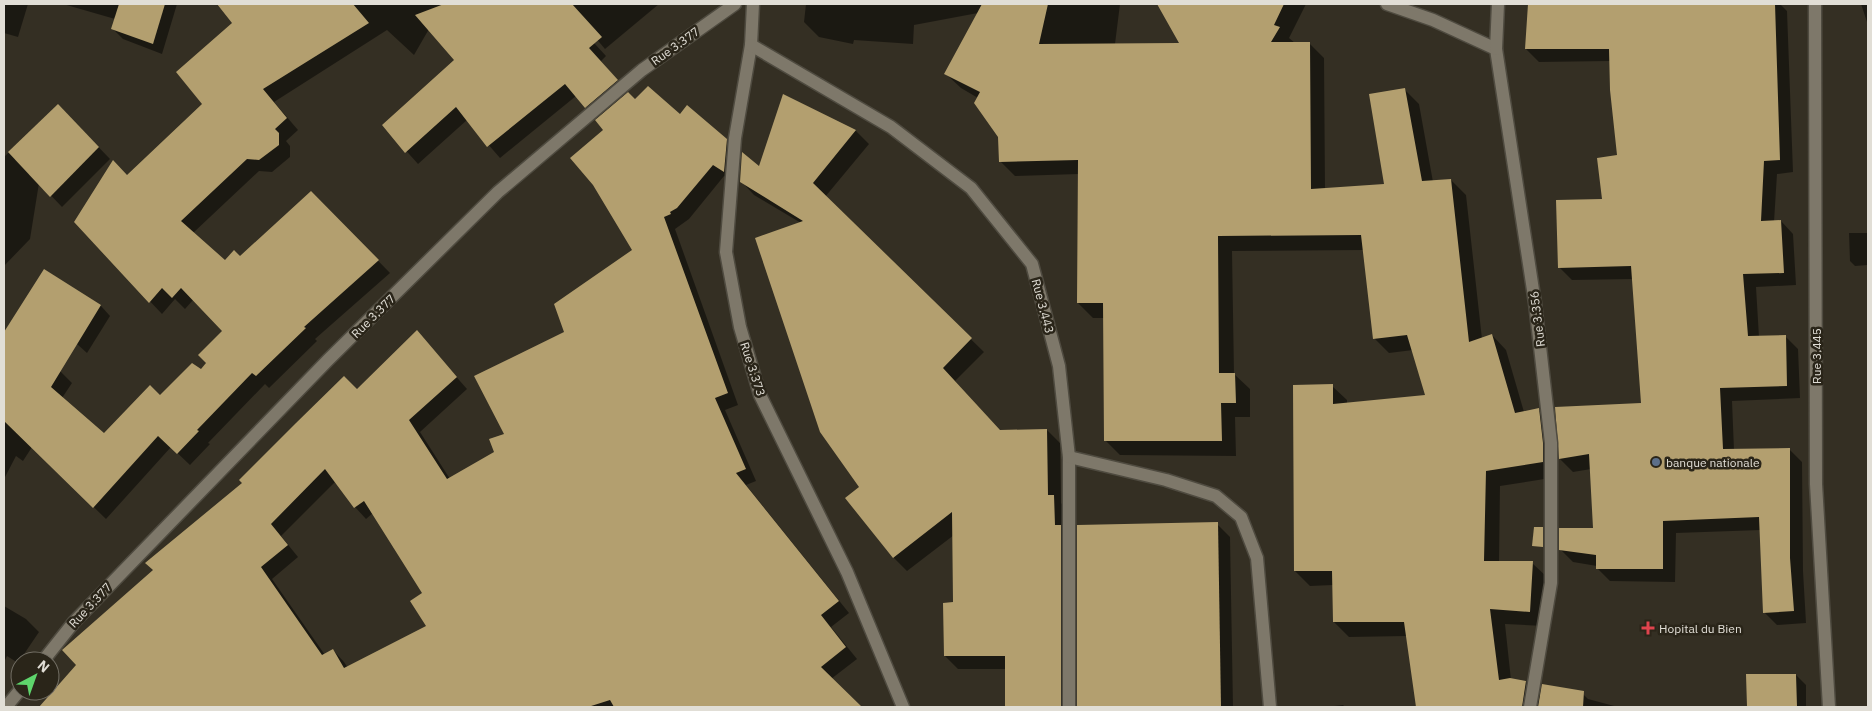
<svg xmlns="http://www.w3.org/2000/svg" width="1872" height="711" font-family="'IBM Plex Sans',sans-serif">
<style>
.shadow{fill:#0007;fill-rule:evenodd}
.building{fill:#b39f6f;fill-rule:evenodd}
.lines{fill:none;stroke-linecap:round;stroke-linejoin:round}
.minor-casing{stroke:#4f4b40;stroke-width:15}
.minor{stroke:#7e786a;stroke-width:12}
.service-dot{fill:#5c6f8a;stroke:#2a2519;stroke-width:2}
.health-dot{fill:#e0444e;stroke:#2a2519;stroke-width:2}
.labels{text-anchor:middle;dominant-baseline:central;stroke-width:5;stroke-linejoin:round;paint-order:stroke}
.street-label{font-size:12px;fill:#e1ded6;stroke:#2a2519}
.poi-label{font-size:12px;fill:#e1ded6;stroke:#2a2519;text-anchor:start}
</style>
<rect width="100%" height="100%" fill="#342f23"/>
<!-- shadow -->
<g class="shadow">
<path d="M 4,4 L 28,4 L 18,37 L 4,33 Z"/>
<path d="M 63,4 L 177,4 L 162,54 L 123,39 L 113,29 L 115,19 Z"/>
<path d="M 219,4 L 443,4 L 442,6 L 448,4 L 523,4 L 595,44 L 606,56 L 601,61 L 635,101 L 680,116 L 726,140 L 738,152 L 735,182 L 724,176 L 689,219 L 675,229 L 738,405 L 725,410 L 756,481 L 746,485 L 849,613 L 831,627 L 857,659 L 831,679 L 860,707 L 40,707 L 78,665 L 417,332 L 467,389 L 420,432 L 450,479 L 495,452 L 566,332 L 633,250 L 605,130 L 598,120 L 576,96 L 500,158 L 467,120 L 418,164 L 384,126 L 456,60 L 429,29 L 414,55 L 387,30 L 274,102 L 298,130 L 286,141 L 290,146 L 290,157 L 272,172 L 259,171 L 193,233 L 225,261 L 240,258 L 311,192 L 390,273 L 315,339 L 317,341 L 269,388 L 265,384 L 208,443 L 210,444 L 190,465 L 171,447 L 106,519 L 32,447 L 23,461 L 16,456 L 4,479 L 4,339 L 60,371 L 72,383 L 62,398 L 104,435 L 201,370 L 207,363 L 224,331 L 193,300 L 185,309 L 175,299 L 162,314 L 75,222 L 127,177 L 204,104 L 233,23 ZM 336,481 L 355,507 L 366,519 L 373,513 L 424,593 L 428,627 L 348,668 L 344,662 L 333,650 L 325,655 L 272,579 L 298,557 L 281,536 Z"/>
<path d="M 567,4 L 659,4 L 605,49 Z"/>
<path d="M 806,4 L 1120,4 L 1115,44 L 1181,44 L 1158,4 L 1306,4 L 1289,38 L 1295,43 L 1309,43 L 1324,58 L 1325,189 L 1386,185 L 1405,90 L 1419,104 L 1433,182 L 1451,180 L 1466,195 L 1482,339 L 1492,335 L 1506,350 L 1524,412 L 1538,409 L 1553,424 L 1557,477 L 1500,486 L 1499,562 L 1532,563 L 1547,577 L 1544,626 L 1505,624 L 1511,680 L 1526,682 L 1541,698 L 1581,692 L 1588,699 L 1618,707 L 1417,707 L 1407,636 L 1349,637 L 1334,622 L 1333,585 L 1310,586 L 1295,571 L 1332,386 L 1347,400 L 1347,403 L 1426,396 L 1413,350 L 1389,353 L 1374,338 L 1364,250 L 1232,251 L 1234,374 L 1250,389 L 1250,417 L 1235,417 L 1236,456 L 1120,455 L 1105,440 L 1104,318 L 1093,318 L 1078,303 L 1079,174 L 1015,176 L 1000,161 L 999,137 L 978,98 L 961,88 L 946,74 L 978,13 L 914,25 L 913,44 L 854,40 L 853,44 L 819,37 L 804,22 Z"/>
<path d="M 1529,4 L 1780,4 L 1787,11 L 1793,172 L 1777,174 L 1774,222 L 1781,221 L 1793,234 L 1796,285 L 1756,287 L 1759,337 L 1785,336 L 1798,349 L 1800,398 L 1732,401 L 1734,450 L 1789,449 L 1802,462 L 1803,571 L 1806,623 L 1777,625 L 1764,612 L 1761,530 L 1676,533 L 1675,582 L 1610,581 L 1597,568 L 1597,566 L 1573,562 L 1560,549 L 1594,529 L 1591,469 L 1573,472 L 1560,459 L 1556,408 L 1642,404 L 1633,279 L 1572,280 L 1559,267 L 1603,200 L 1619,156 L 1610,61 L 1539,62 L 1526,49 Z"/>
<path d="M 1861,4 L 1868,4 L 1868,25 Z"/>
<path d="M 783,96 L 856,131 L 869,144 L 825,197 L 984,352 L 955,381 L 1000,431 L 1047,430 L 1060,443 L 1061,503 L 1067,510 L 1074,707 L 1007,707 L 1006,669 L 958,669 L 945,656 L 954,604 L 954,535 L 907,571 L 894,558 L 847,498 L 861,487 L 801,223 L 754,195 L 741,181 L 760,169 Z"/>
<path d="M 58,105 L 110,159 L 62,207 L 39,183 L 30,239 L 4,266 L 4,157 Z"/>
<path d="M 1849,233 L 1868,233 L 1868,265 L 1855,266 L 1850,261 Z"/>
<path d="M 45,270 L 101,306 L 110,316 L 87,353 L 37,308 Z"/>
<path d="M 1217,524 L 1230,537 L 1233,707 L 1078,707 L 1078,526 Z"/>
<path d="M 4,606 L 26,619 L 39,632 L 18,663 L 7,656 L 4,662 Z"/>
<path d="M 1796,675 L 1806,685 L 1806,707 L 1748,707 L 1747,676 Z"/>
<path d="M 1343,705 L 1345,707 L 1326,707 Z"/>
</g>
<!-- building -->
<g class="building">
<path d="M 119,4 L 165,4 L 153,44 L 111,29 Z"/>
<path d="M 217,4 L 353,4 L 369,23 L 263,89 L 287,118 L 275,129 L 279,133 L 279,145 L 259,160 L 247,159 L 181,221 L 225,260 L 234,250 L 240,256 L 311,191 L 379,260 L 304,327 L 306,328 L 256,376 L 252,373 L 197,430 L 199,431 L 177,454 L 158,436 L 93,508 L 4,421 L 4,332 L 44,269 L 101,305 L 51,387 L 104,433 L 150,385 L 160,395 L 192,363 L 201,369 L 206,363 L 198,355 L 222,331 L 181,288 L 172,298 L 162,288 L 149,303 L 74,222 L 113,160 L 127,175 L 202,104 L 176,72 L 232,23 Z"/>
<path d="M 444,4 L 572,4 L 602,37 L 589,48 L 618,80 L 585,108 L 565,84 L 487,147 L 456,107 L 405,153 L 382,125 L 454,60 L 415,15 Z"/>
<path d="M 982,4 L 1048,4 L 1039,44 L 1179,43 L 1157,4 L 1284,4 L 1274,25 L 1280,27 L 1271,42 L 1310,42 L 1311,189 L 1384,184 L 1369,94 L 1405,88 L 1422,181 L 1451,179 L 1469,342 L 1492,334 L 1515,413 L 1539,408 L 1543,443 L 1543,462 L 1486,471 L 1484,561 L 1533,561 L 1530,612 L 1490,609 L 1499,680 L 1510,678 L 1526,681 L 1522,707 L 1416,707 L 1404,622 L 1333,622 L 1332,571 L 1294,571 L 1293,385 L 1333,384 L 1333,404 L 1425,395 L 1407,335 L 1373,339 L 1361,235 L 1218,236 L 1219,373 L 1235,373 L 1236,403 L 1221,403 L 1222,441 L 1104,441 L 1103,303 L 1077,303 L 1078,160 L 999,162 L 998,137 L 974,103 L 980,92 L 944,74 Z"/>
<path d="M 1528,4 L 1775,4 L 1780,160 L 1764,161 L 1761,221 L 1781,220 L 1784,273 L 1743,274 L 1748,336 L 1786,335 L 1787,386 L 1720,388 L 1723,449 L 1790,448 L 1790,558 L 1794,611 L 1763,613 L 1759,517 L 1663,521 L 1663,569 L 1596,569 L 1596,555 L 1559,550 L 1559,528 L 1593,528 L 1589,454 L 1559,459 L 1555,407 L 1641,403 L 1631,266 L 1558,268 L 1556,200 L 1602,199 L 1597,158 L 1617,155 L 1610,90 L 1609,49 L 1525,49 Z"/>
<path d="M 648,86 L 680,114 L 687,105 L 727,139 L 724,172 L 713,165 L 677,208 L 670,212 L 671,214 L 664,217 L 728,393 L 715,398 L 746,469 L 736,473 L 839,601 L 821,615 L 846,647 L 821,667 L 862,707 L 614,707 L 610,700 L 588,707 L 39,707 L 76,665 L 62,650 L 153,570 L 145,563 L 242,483 L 239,480 L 296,423 L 344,376 L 357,389 L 417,330 L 457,377 L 409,420 L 447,479 L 494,452 L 489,439 L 504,434 L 474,376 L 564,332 L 554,304 L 632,250 L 593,185 L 570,158 L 603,130 L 595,120 L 628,92 L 635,99 ZM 325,469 L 354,508 L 364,501 L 422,593 L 410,601 L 426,626 L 344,668 L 333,649 L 322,655 L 261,567 L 288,545 L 271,524 Z"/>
<path d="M 783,94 L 856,130 L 813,183 L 972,338 L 943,368 L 1000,430 L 1047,429 L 1048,495 L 1054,495 L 1055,525 L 1061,525 L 1061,707 L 1005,707 L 1005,656 L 944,656 L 943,603 L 953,602 L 952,512 L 893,558 L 845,498 L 859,487 L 820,432 L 755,238 L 803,221 L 740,182 L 742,152 L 759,166 Z"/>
<path d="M 58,104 L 99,147 L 50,197 L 8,152 Z"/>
<path d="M 1218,522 L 1221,707 L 1077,707 L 1077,525 Z"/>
<path d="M 1534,527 L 1543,527 L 1543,547 L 1532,546 Z"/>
<path d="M 1746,674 L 1796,674 L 1797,707 L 1747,707 Z"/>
<path d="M 1542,684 L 1584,691 L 1583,707 L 1538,707 Z"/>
</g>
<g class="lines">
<defs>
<g id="minor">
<path d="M 753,4 L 751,45 L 735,138 L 726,252 L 740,327 L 760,395 L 847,572 L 903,707"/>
<path d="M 1387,4 L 1433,20 L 1496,49 L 1535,303 L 1551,443 L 1551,583 L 1530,707"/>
<path d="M 1815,4 L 1816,484 L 1829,707"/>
<path d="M 751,45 L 891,127 L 971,188 L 1032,264 L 1059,366 L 1069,457 L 1069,707"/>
<path d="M 1496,49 L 1498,4"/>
<path d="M 1069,457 L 1166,480 L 1216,496 L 1241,517 L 1257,558 L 1270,707"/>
<path d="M 43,661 L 74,622 L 328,360 L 498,192 L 642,70 L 735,4"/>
<path d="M 6,707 L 20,690"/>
</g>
</defs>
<!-- minor casing -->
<use href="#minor" class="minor-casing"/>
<!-- minor -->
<use href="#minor" class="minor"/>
</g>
<!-- markers -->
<circle class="service-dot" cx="1656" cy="462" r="5"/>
<path class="health-dot" d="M1645.5 620.5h5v5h5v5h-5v5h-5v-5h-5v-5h5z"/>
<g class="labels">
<!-- street labels -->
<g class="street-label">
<text transform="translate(675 46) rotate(-36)">Rue 3.377</text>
<text transform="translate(1043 306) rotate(75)">Rue 3.443</text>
<text transform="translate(373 316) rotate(-45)">Rue 3.377</text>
<text transform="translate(1537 319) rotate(-97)">Rue 3.356</text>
<text transform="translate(1816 356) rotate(-90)">Rue 3.445</text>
<text transform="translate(753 369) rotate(72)">Rue 3.373</text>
<text transform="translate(90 605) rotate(-47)">Rue 3.377</text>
</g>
<!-- poi labels -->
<g class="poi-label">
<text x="1666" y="462">banque nationale</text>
<text x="1659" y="628">Hopital du Bien</text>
</g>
</g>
<!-- border -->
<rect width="1872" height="711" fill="none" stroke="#e1ded6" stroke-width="10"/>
<!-- north arrow -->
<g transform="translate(35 676) rotate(41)"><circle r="24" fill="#2a2519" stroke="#736f65"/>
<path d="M0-4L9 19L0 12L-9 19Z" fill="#5ed56c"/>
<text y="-8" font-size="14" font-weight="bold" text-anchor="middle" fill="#e1ded6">N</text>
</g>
</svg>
